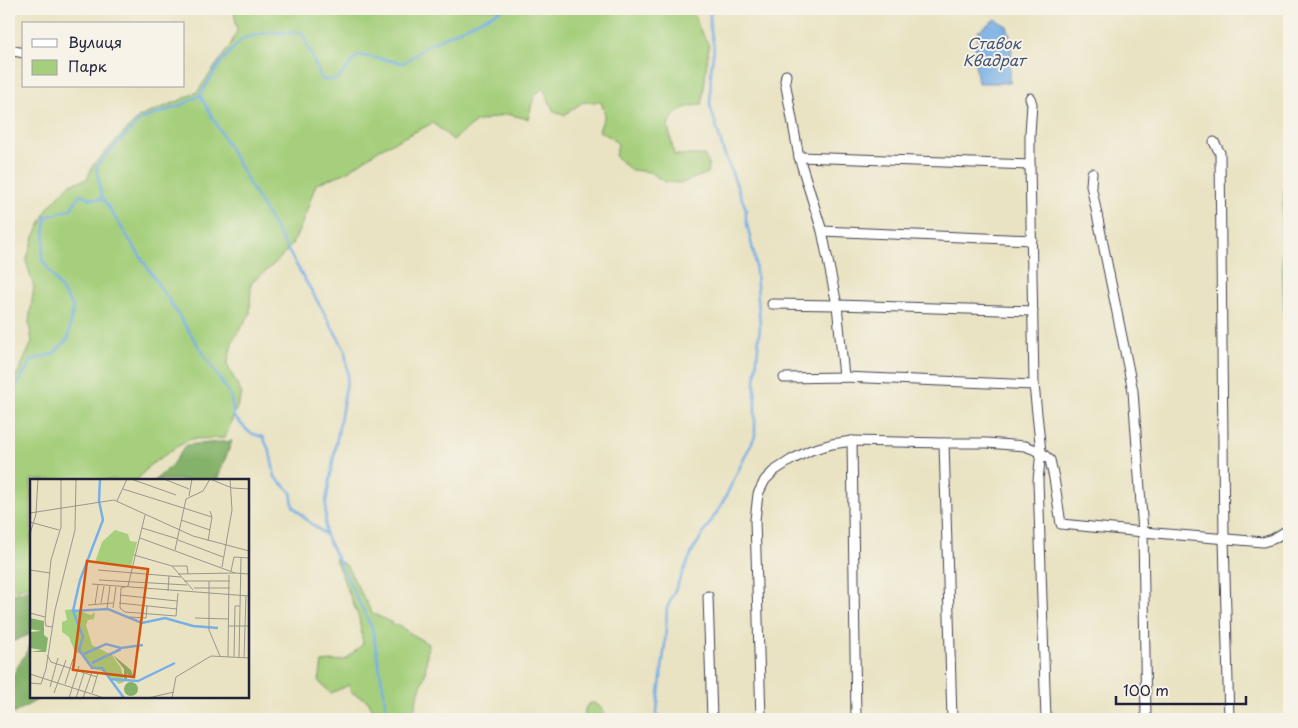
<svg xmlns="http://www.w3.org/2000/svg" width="1298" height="728" font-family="'Playpen Sans',sans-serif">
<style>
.green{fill:#a5cf7b;stroke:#64785b}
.forest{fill:#84b26b;stroke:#536a53}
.water{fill:#77afe6;stroke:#4c6890}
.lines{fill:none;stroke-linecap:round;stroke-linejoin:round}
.stream{stroke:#77afe6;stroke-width:2.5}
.minor-casing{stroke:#403f4f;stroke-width:11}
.minor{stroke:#fff;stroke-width:9}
.labels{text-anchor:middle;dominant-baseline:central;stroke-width:4;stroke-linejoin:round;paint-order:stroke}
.water-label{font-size:15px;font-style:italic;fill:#405377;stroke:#f7f3e8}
.inset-river{fill:none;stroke:#77afe6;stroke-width:2.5}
.inset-road{fill:none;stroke:#99968d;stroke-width:1}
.view{fill:#d45411;fill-opacity:0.15;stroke:#d45411;stroke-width:2.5}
.inset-edge{fill:none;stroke:#22223b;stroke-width:2.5}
</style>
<rect width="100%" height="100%" fill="#f7f3e8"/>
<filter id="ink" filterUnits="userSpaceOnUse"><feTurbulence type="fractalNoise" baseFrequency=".02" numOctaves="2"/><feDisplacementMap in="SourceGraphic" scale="10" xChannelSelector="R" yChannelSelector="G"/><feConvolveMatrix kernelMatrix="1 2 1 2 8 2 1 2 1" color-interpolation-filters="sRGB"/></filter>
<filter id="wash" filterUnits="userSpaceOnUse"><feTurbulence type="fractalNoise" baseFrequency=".0096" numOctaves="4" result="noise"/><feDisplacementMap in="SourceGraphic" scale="20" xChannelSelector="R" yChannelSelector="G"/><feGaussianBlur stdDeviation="1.12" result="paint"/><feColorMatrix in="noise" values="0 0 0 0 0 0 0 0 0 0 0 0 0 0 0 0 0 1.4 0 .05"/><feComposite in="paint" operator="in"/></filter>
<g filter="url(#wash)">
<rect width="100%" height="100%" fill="#e9e3c3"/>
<!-- green -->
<g class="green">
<path d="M 232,9 L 686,9 L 693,12 L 699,28 L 709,45 L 702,104 C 685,107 677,108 668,125 L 674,155 L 704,155 L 709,165 L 708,173 L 682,183 L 665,182 L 650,172 L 631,170 L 615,156 L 618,144 L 610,137 L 599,131 L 605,114 L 601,102 L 583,102 L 564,115 L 554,112 L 543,88 L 534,96 L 528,119 L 507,114 L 476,122 L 453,140 L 433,123 L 380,149 L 345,173 L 316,184 C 309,202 304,222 295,239 C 285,257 267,270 251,283 L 250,314 L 233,340 L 227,365 L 242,394 L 225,438 L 191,439 L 175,448 L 150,465 L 137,480 L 31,480 L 31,585 L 9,592 L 9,387 L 20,369 L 32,342 L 29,322 L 34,287 L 26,261 L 34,237 L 48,208 L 70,184 L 87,179 L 93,165 L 139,117 L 181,100 L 197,92 L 230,46 L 237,31 L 234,10 Z"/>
<path d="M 1289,139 L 1289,454 L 1281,224 Z"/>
<path d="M 335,559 L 346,565 L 372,613 L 402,628 L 428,644 L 425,674 L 417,698 L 412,719 L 379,719 L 368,701 L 351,692 L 349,685 L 331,693 L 319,682 L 322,662 L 345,660 L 363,644 L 359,618 Z"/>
<path d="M 593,703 C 600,705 605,712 607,719 L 585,719 L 585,709 L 588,704 Z"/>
</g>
<!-- forest -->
<g class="forest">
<path d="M 232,441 L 217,480 L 155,480 L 171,466 L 186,445 Z"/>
<path d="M 31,589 L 31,634 L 9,643 L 9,595 Z"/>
<path d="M 31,644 L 31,697 L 42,697 L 9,716 L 9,682 Z"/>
</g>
<!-- water -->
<path class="water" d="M 995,19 L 1007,26 L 1012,44 L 1010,83 L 978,83 L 974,56 L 978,31 Z"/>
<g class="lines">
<!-- stream -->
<g class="stream">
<path d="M 200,95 L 255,194 L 311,290 L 345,350 L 348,375 L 326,502 L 325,534 L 372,628 L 384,692 L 387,719"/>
<path d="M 103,199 L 231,396 L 234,417 L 250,433 L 263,437 L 270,452 L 275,477 L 291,492 L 293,506 L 308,521 L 325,534"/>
<path d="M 9,395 L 14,390 L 32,360 L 53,354 L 68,339 L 73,307 L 42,260 L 46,217 L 71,209 L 80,194 L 92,199 L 102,199 L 96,166 L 140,120 L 184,104 L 200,95 L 221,62 L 242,39 L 268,32 L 302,33 L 322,80 L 338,79 L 358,55 L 404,63 L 428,45 L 504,9"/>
<path d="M 656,719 L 665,644 L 667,608 L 693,550 L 722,504 L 755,436 L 755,382 L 760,325 L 755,259 L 746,220 L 746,209 L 723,150 L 710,105 L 711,70 L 714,48 L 710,26 L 710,9"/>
</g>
</g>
</g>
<g filter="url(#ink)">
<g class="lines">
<defs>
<g id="minor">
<path d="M 9,50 L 24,53"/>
<path d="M 786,75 L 785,81 L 799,157 L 822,231 L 837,305 L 844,377"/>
<path d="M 1030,98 L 1032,104 L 1030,133 L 1030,165 L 1034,385 L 1041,452 L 1038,480 L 1046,719"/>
<path d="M 1214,142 L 1220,153 L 1224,539 L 1229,719"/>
<path d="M 799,157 L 1030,165"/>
<path d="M 1092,173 L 1091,185 L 1133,391 L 1143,532 L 1146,719"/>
<path d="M 822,231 L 1032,240"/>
<path d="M 772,304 L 837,305 L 1033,311"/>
<path d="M 784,378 L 844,377 L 1034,385"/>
<path d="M 852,441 L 856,719"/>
<path d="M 944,443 L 952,719"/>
<path d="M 708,596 L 712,719"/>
<path d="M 761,719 L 755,520 L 758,494 L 765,480 L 774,471 L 791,460 L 811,450 L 832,444 L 852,441 L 944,443 L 987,443 L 1025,446 L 1041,452 L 1050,460 L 1054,478 L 1061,524 L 1143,532 L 1263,542 L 1273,539 L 1286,531 L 1289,531"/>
</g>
</defs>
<!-- minor casing -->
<use href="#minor" class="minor-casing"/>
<!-- minor -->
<use href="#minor" class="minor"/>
</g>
</g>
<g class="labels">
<!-- water labels -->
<g class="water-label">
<text x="994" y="42">Ставок<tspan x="994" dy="17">Квадрат</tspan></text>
</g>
</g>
<!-- overview -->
<g transform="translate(30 479)">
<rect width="219" height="219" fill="#e9e3c3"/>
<path d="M 85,51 L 98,55 L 100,62 L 107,63 L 101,88 L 65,83 L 72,63 ZM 44,130 L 61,136 L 65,133 L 64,140 L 58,141 L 56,146 L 62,166 L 82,176 L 91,189 L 94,203 L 89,205 L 72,192 L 61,189 L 53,175 L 45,173 L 39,158 L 32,153 L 32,143 L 37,141 L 35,131 Z" fill="#a5cf7b"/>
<path d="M 0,139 L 14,142 L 14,156 L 18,159 L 16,173 L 0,173 L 12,171 L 0,169 L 0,153 L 11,152 L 0,150 ZM 83,176 L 101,191 L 104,199 L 97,195 L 97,200 L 94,201 L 94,190 ZM94 210a7 7 0 1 1 14 0a7 7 0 1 1-14 0Z" fill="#84b26b"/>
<path class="inset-river" d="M 70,0 L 69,22 L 73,41 L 50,101 L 43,132 L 53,158 L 49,171 L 62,189 L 72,189 L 94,219M 44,132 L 78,130 L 112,144 L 135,139 L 163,147 L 188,149M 54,175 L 76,165 L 91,169 L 113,166M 62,184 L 91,170M 80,200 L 108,202 L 145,184"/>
<path class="inset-road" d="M 101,0 L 146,16M 134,0 L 159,10M 180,0 L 202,9 L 219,10M 93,10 L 182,38M 159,17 L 162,0M 87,22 L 97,0M 0,34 L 84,21 L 163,57 L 219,72M 115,36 L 98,107 L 91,109 L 90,129 L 95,133 L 146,137 L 148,114M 151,41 L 180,51M 0,43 L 29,51M 112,49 L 148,60M 0,55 L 6,35 L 8,0M 110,59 L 205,94 L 219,95M 148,61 L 193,78M 178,62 L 182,38 L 180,32M 145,71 L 156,20 L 173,12 L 180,0M 104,76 L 142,87 L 157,87 L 158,95M 142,87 L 163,111M 192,88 L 202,31 L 200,0M 0,91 L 20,94M 68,91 L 151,98M 201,92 L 204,78 L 219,79M 148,95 L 205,94M 69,101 L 157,106M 154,102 L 200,102M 179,102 L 179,151 L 190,177M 62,105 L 219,117M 164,109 L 200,109M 138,112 L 139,97M 90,116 L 147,122M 71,124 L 74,107M 89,124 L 147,130M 65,125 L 68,106M 58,126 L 83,124M 77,129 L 80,107M 83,129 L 86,108M 0,134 L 15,138M 100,138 L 116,139 L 117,127M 165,139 L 198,140M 198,147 L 219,147M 22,148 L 16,147 L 15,141 L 21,81 L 31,48 L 31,0M 17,176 L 21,183 L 67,198M 198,178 L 199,96M 204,178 L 205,127 L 210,127M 209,178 L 211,79M 214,179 L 216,117M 0,195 L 74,219M 0,204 L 11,205 L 16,190 L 25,131 L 45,51 L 46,0M 35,205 L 43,180M 20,208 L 28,179M 24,214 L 36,181M 62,214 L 68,194M 39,219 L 49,187M 46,219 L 54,194M 53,219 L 62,193M 118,219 L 144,213M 142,219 L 146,198 L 181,177 L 219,179"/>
<path class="view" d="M 57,82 L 118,90 L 104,198 L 43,191 Z"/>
<rect width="219" height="219" class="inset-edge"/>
</g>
<!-- margin -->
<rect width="1298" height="728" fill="none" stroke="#f7f3e8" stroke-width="30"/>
<!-- legend -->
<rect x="22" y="22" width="162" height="65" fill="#f7f3e8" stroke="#a29fa3"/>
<rect x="32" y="39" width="25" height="8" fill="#ffffff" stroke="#a29fa3"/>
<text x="68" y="48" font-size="15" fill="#22223b">Вулиця</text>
<rect x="32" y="60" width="25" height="15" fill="#a5cf7b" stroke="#a29fa3"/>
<text x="68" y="72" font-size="15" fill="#22223b">Парк</text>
<!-- scale -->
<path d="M1116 696v8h130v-8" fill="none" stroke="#22223b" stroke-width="2.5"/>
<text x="1123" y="696" font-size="15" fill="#22223b" stroke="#f7f3e8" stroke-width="4" paint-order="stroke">100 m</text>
</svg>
